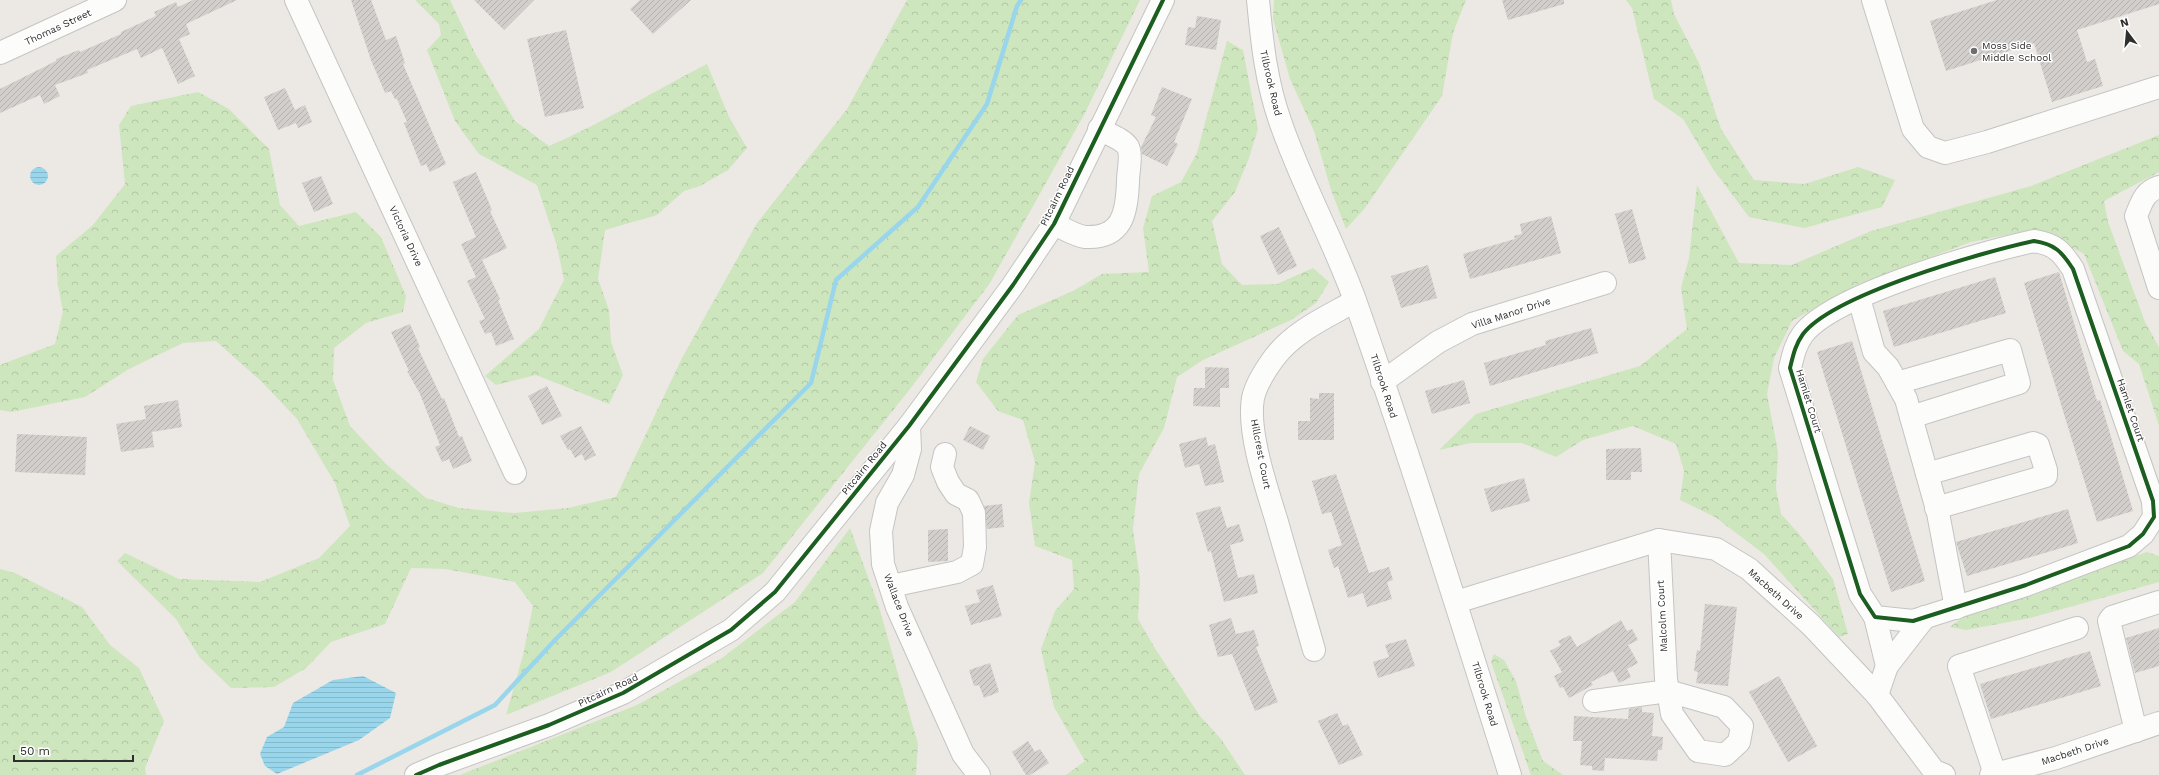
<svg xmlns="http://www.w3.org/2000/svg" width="2159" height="775" font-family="'Work Sans',sans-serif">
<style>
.forest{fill:url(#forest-crowns)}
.water{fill:url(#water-rules)}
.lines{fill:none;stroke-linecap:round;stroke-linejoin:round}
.stream{stroke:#99d6ec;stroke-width:4.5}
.building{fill:url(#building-hatch)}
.minor-casing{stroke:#c5c4c5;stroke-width:24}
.minor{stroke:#fcfcfb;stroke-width:22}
.cycleway-casing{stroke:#fff;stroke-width:6}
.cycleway{stroke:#1b5e20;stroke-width:4}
.poi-dot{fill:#706f6e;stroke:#fff;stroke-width:1.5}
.labels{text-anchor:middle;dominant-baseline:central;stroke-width:3;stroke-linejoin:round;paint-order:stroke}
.street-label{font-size:10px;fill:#2e2e2e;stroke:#fff}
.poi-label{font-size:10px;fill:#2e2e2e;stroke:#fff;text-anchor:start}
</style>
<defs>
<pattern id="forest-crowns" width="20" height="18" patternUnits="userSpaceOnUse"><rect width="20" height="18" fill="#cee6be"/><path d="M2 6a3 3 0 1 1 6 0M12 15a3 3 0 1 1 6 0" fill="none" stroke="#b1c6a4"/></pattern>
<pattern id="water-rules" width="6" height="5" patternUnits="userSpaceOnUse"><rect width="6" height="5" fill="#99d6ec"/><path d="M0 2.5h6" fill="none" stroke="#84b8cb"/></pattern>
<pattern id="building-hatch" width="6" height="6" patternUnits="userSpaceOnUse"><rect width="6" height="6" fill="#d1cecb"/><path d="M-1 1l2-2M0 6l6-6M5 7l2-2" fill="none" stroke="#b4b1af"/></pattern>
</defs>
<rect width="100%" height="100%" fill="#ece8e4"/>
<!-- forest -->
<g class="forest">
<path d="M 415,0 L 450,0 L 475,53 L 515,121 L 549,146 C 603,123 654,91 707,64 L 729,117 L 747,148 L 728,170 L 700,186 L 684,191 L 657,215 L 605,230 L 598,279 L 609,310 L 611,342 L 623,375 L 609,404 L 536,375 L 496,385 L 485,376 L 539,329 L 564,280 L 557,246 L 537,185 L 479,154 L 455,121 L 427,50 L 441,35 L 439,24 Z"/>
<path d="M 907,0 L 1140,0 L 1084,115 L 990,283 L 910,389 L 763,573 L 611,672 L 506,715 L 523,655 L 533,606 L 515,582 L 446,569 L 411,568 L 385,624 L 331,642 L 306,668 L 274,687 L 231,688 L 200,658 L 176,619 L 117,561 L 125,553 L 179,579 L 260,582 L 319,558 L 350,526 L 335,483 L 297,419 L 262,382 L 216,341 L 183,343 L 129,369 L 85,397 L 11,412 L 0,410 L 0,365 L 55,344 L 63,311 L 58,286 L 56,256 L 93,225 L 125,184 L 119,125 L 131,106 L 198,92 L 229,109 L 269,149 L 280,205 L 299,226 L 356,212 L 381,237 L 406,296 L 403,312 L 366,323 L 334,348 L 333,380 L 350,426 L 386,464 L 426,498 L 459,508 L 514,513 L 568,508 L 616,497 L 682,358 L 757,223 L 847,109 Z"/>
<path d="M 1274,0 L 1466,0 L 1453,33 L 1442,96 L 1365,208 L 1346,229 L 1331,190 L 1314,131 L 1290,79 L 1273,19 Z"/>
<path d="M 1626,0 L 1671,0 L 1674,14 L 1699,63 L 1721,129 L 1754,180 L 1805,184 L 1858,167 L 1895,180 L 1882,207 L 1804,228 L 1749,217 L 1713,169 L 1683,119 L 1654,99 L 1632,8 Z"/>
<path d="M 1227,41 L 1243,50 L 1258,129 L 1249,158 L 1235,192 L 1212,221 L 1222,264 L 1242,285 L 1277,284 L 1313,268 L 1329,282 L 1316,303 L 1291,320 L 1203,360 L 1177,377 L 1164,428 L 1139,474 L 1133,529 L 1140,580 L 1138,619 L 1156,650 L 1200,716 L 1221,739 L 1245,775 L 1066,775 L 1085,761 L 1054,707 L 1041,649 L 1055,611 L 1074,589 L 1072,560 L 1035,546 L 1029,503 L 1035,462 L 1023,420 L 998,411 L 976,382 L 983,359 L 1018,315 L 1073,291 L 1102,274 L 1149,272 L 1143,228 L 1152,196 L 1181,182 L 1197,153 Z"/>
<path d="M 2159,135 L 2159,172 L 2104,201 L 2108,222 L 2145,322 L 2159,347 L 2159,426 L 2139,364 L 2123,351 L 2084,254 L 2037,229 L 1971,242 L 1856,285 L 1792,321 L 1774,358 L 1767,394 L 1778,452 L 1776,488 L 1781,514 L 1800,535 L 1833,579 L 1848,634 L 1839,637 L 1764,554 L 1715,517 L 1680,500 L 1684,471 L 1676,444 L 1633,426 L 1583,440 L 1556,457 L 1522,443 L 1471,443 L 1439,450 L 1476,414 L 1640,366 L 1687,329 L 1681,288 L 1689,258 L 1697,185 L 1739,263 L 1792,265 L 1871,231 L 2031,186 Z"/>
<path d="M 850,528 L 879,607 L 918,744 L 916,775 L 460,775 L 637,705 L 722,658 L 795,602 Z"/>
<path d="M 2147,552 L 2159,556 L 2159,582 L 2030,618 L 1966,630 L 1950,627 L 1966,615 Z"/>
<path d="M 0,569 L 15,573 L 82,607 L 110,645 L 139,668 L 164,721 L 145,768 L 146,775 L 0,775 Z"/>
<path d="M 1494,654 L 1504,660 L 1516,681 L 1526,717 L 1543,761 L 1563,775 L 1531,775 L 1491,662 Z"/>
</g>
<!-- water -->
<g class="water">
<circle cx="39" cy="176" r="9"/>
<path d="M 363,676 L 396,693 L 390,718 L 359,740 L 277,774 L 265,766 L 260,754 L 267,737 L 284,727 L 293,703 L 333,680 Z"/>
</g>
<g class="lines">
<!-- stream -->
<path class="stream" d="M 357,775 L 495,705 L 556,639 L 811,383 L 836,280 L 918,207 L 987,104 L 1017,6 L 1021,0"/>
</g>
<!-- building -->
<g class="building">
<path d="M 193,0 L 237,0 L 186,24 L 190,34 L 179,39 L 195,76 L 178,84 L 162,48 L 141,58 L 137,49 L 87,70 L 88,73 L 55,85 L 60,96 L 44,104 L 40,95 L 0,113 L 0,89 L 56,61 L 56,59 L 79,50 L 80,52 L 121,34 L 121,32 L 156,16 L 154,12 L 176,2 L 178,7 Z"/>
<path d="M 351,0 L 371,0 L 386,40 L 396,36 L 405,63 L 403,64 L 446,164 L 430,172 L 426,164 L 421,166 L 404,123 L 407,122 L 397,99 L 395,99 L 391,91 L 385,93 L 371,60 Z"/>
<path d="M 474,0 L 534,0 L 504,30 Z"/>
<path d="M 640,0 L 691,0 L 653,34 L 630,9 Z"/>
<path d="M 1502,0 L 1564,0 L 1564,4 L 1508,20 Z"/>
<path d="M 1997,0 L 2159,0 L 2159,4 L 2077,30 L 2087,62 L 2095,59 L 2103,86 L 2052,102 L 2034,43 L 1946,71 L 1930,21 Z"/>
<path d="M 1197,16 L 1221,20 L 1216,50 L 1185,45 L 1188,27 L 1195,28 Z"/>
<path d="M 566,30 L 584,108 L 545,117 L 527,39 Z"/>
<path d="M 1162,87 L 1192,99 L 1174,142 L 1178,144 L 1167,166 L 1142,154 L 1141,147 L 1156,117 L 1151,115 Z"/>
<path d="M 285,88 L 295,110 L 305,105 L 312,122 L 298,128 L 296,123 L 278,130 L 264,97 Z"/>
<path d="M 476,172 L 492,210 L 490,211 L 507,248 L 482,260 L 500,299 L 498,300 L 514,339 L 496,346 L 491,332 L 485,334 L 479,321 L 485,319 L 467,281 L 476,277 L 461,244 L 476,237 L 453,182 Z"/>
<path d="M 321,176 L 333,204 L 314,212 L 302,183 Z"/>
<path d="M 1632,209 L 1646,259 L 1629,264 L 1615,214 Z"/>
<path d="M 1551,216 L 1561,253 L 1470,279 L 1463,254 L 1515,239 L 1514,236 L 1522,234 L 1520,224 Z"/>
<path d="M 1279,227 L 1297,266 L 1278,275 L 1260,236 Z"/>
<path d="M 1428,265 L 1437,298 L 1401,308 L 1391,276 Z"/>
<path d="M 2059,272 L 2097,401 L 2100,400 L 2133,511 L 2097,522 L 2024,283 Z"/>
<path d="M 1995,277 L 2006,313 L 1894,347 L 1883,311 Z"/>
<path d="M 410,324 L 420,347 L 418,348 L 442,399 L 444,398 L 459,437 L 462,436 L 472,461 L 453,469 L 449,459 L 442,462 L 435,447 L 440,445 L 420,394 L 407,371 L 409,371 L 391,332 Z"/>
<path d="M 1591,328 L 1598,353 L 1490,386 L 1484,363 L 1546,345 L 1545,341 Z"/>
<path d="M 1852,341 L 1925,581 L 1891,592 L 1817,352 Z"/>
<path d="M 1205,367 L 1229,368 L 1229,388 L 1220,388 L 1220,407 L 1193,406 L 1194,388 L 1205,388 Z"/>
<path d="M 1464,380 L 1470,403 L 1432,414 L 1425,391 Z"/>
<path d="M 547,386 L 562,416 L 542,425 L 528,396 Z"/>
<path d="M 1319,393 L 1334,393 L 1334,440 L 1298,440 L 1298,421 L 1310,421 L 1310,398 L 1319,399 Z"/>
<path d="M 178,400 L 182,427 L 152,432 L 154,447 L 121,452 L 116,424 L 146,419 L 144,406 Z"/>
<path d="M 581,426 L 596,455 L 585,461 L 582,454 L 575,458 L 570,449 L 568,450 L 560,436 Z"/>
<path d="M 970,426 L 990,436 L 983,450 L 963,440 Z"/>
<path d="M 17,434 L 87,437 L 85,475 L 15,472 Z"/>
<path d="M 1206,437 L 1208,446 L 1215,444 L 1224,482 L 1205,486 L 1199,464 L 1185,468 L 1179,444 Z"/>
<path d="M 1641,448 L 1642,472 L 1631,472 L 1631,480 L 1606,480 L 1606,449 Z"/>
<path d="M 1336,474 L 1369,573 L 1389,567 L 1393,580 L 1387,582 L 1392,599 L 1367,607 L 1363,593 L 1348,598 L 1338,566 L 1334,568 L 1328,550 L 1342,545 L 1331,512 L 1322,514 L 1312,481 Z"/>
<path d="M 1524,478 L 1530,501 L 1491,512 L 1484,489 Z"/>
<path d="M 1002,504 L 1004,527 L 987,529 L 984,506 Z"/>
<path d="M 1220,506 L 1227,528 L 1239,524 L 1244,541 L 1230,545 L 1238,578 L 1254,574 L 1258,593 L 1224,602 L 1211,551 L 1208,552 L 1196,513 Z"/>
<path d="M 2068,509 L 2078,543 L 1967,576 L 1956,542 Z"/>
<path d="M 948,529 L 948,561 L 928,562 L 928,530 Z"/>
<path d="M 993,585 L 1002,616 L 971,625 L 965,606 L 980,602 L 976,590 Z"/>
<path d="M 1705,604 L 1737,607 L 1728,686 L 1696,683 L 1698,672 L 1694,671 L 1697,650 L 1700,651 Z"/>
<path d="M 1231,618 L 1236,634 L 1254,630 L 1259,646 L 1256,647 L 1278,702 L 1255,711 L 1232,654 L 1218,657 L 1209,625 Z"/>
<path d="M 1621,620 L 1627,631 L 1632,629 L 1638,640 L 1628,645 L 1638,663 L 1627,669 L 1631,677 L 1619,683 L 1613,671 L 1591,682 L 1593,685 L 1569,698 L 1563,687 L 1560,688 L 1554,676 L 1562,672 L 1550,651 L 1561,645 L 1558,641 L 1570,635 L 1577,647 Z"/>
<path d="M 2159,628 L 2159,666 L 2135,673 L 2126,638 Z"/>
<path d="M 1406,639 L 1415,666 L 1378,678 L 1373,662 L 1389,657 L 1385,645 Z"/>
<path d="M 2090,651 L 2101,686 L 1991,719 L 1980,684 Z"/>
<path d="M 990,663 L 999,692 L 984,698 L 979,685 L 974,686 L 969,670 Z"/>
<path d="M 1779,676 L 1817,746 L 1788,762 L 1749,692 Z"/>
<path d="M 1642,707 L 1642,712 L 1654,713 L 1652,736 L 1663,737 L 1662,750 L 1658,750 L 1657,761 L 1605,758 L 1604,771 L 1592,770 L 1592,766 L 1580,765 L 1582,741 L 1573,741 L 1574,716 L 1628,719 L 1629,709 Z"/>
<path d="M 1337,713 L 1343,726 L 1348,724 L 1363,755 L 1339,765 L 1318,721 Z"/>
<path d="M 1028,741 L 1035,752 L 1040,749 L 1049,763 L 1030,775 L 1026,775 L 1012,752 Z"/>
</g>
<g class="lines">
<defs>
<g id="minor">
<path d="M 296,0 L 515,473"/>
<path d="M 1258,0 C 1262,42 1266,81 1280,121 C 1301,183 1334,241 1356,303 C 1411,459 1460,617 1510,775"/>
<path d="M 1873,0 L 1913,129 L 1928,147 L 1945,153 L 1987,142 L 2159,87"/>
<path d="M 0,53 L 115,0"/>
<path d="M 2159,187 C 2144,192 2142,202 2136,216 L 2159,288"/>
<path d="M 1054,224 C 1063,228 1076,236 1085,237 C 1123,239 1127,212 1128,181 C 1128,172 1132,155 1128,147 C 1123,139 1108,134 1099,129"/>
<path d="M 2034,241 C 2055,244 2062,252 2073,269 L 2153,501 L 2154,517 L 2143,534 L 2129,546 L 2026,585 L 1913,621 L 1875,617 L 1860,594 L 1790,368 C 1793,356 1795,345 1803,334 C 1834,294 1983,252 2034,241 Z"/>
<path d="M 1859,298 L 1874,352 L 1888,367 L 1906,399 L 1938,513 L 1956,608"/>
<path d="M 1382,382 L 1438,342 L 1472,324 L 1605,283"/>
<path d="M 1897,383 L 2010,350 L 2019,383 L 1911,417"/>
<path d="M 909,426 L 910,449 L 903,475 L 887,503 L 881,531 L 883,564 L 897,607 L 963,754 L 979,775"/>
<path d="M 1927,474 L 2033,443 L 2038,445 L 2046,470 L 2046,476 L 1936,508"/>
<path d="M 891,586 L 957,572 L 972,564 L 975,547 L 974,513 L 968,500 L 956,494 L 948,482 L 942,467 L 945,454"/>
<path d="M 1456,602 L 1659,540 L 1716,549 L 1749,569 L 1811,625 L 1877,695 L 1934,771 L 1944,775"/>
<path d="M 1875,617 L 1887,666"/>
<path d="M 1314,650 C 1302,607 1289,565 1277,522 C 1267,489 1247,432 1253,398 C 1256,384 1266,369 1274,358 C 1294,331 1327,317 1355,301"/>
<path d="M 1877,695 L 1887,666 L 1925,617"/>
<path d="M 1594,701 L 1668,691 L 1724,707 L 1742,726 L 1739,742 L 1725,755 L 1698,751 L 1672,714 L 1666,679 L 1659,540"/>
<path d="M 2136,731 L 2109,621 L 2112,617 L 2159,602"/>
<path d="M 1995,774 L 1959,666 L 2077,628"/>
<path d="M 416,775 L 439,765 L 549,725 L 623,693 L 731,630 L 775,592 L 909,426 L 1013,285 L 1054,224 L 1163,0"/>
<path d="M 1991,775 L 2056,758 L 2159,723"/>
</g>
</defs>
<!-- minor casing -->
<use href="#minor" class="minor-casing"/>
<!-- minor -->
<use href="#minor" class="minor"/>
<defs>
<g id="cycleway">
<path d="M 2034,241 C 2055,244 2062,252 2073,269 L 2153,501 L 2154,517 L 2143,534 L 2129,546 L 2026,585 L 1913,621 L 1875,617 L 1860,594 L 1790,368 C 1793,356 1795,345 1803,334 C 1834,294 1983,252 2034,241 Z"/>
<path d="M 416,775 L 439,765 L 549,725 L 623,693 L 731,630 L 775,592 L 909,426 L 1013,285 L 1054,224 L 1163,0"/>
</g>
</defs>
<!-- cycleway casing -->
<use href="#cycleway" class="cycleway-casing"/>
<!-- cycleway -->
<use href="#cycleway" class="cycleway"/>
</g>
<!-- markers -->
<circle class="poi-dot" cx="1974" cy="51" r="4"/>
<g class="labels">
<!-- street labels -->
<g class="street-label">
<text transform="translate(58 27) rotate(-25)">Thomas Street</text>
<text transform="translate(1271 83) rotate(77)">Tilbrook Road</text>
<text transform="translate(1057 196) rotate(-64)">Pitcairn Road</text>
<text transform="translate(406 236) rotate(65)">Victoria Drive</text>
<text transform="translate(1511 313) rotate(-18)">Villa Manor Drive</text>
<text transform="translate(1384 386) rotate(72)">Tilbrook Road</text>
<text transform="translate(1809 401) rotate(73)">Hamlet Court</text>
<text transform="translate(2131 410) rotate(71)">Hamlet Court</text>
<text transform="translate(1261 454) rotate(79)">Hillcrest Court</text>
<text transform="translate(864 468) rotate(-51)">Pitcairn Road</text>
<text transform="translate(1776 594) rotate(42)">Macbeth Drive</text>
<text transform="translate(899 605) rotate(69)">Wallace Drive</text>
<text transform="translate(1662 616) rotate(-93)">Malcolm Court</text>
<text transform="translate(608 690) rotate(-25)">Pitcairn Road</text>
<text transform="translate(1485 694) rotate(73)">Tilbrook Road</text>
<text transform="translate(2075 751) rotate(-18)">Macbeth Drive</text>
</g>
<!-- poi labels -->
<g class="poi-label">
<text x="1982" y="45">Moss Side<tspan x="1982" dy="12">Middle School</tspan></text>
</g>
</g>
<!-- north arrow -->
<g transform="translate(2127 32) rotate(344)" stroke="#ffffff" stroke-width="3" paint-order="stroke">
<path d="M0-3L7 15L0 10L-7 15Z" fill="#2e2e2e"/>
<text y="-6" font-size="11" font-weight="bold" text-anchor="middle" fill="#2e2e2e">N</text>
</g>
<!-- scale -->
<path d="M14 755v6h119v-6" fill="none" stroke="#2e2e2e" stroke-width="2"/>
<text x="20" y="755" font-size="12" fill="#2e2e2e" stroke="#ffffff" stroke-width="3" paint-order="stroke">50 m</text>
</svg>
